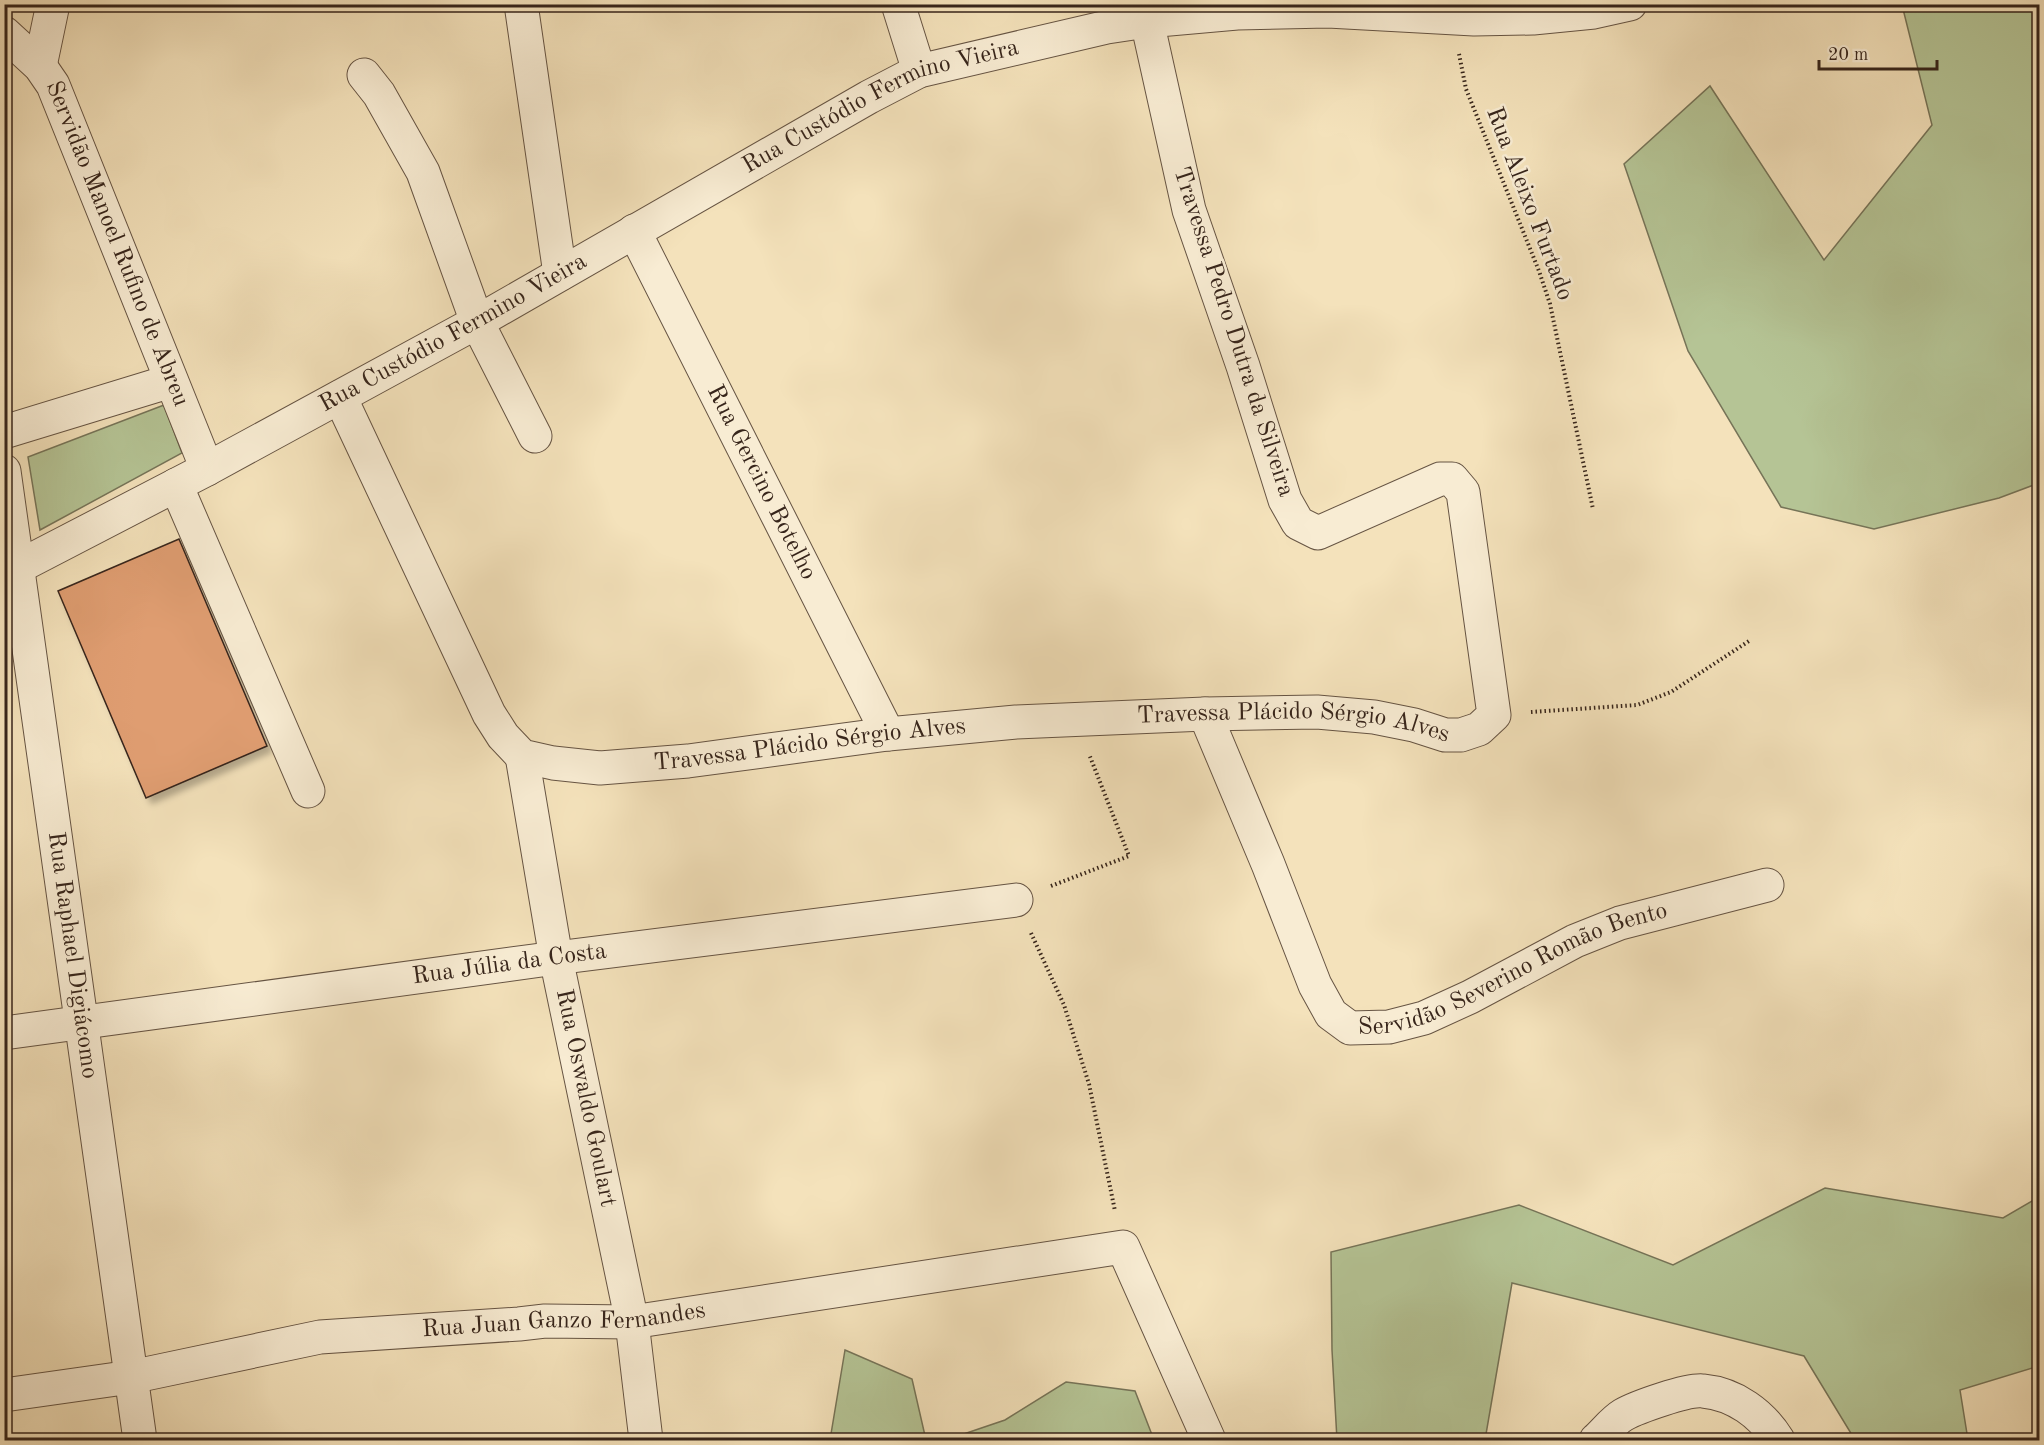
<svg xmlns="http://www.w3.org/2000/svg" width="2044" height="1445" font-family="'Old Standard TT',serif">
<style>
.green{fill:#b5c495;stroke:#767458;stroke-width:1.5}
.building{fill:#df9d71;stroke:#37251b;stroke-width:1.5;filter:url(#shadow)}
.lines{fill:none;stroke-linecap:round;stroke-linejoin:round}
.minor-casing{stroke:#665443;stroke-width:35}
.path{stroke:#37251b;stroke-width:4;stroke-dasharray:1.5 3;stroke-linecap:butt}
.minor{stroke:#f8ecd3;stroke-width:33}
.labels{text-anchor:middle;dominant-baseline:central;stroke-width:5;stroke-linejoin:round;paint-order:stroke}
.street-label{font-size:24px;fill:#37251b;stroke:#f8ecd3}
</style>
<defs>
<filter id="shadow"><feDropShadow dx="5.5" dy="5.5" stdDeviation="3" flood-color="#0004"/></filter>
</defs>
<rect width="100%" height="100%" fill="#f4e2bb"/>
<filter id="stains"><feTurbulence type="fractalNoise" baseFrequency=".00333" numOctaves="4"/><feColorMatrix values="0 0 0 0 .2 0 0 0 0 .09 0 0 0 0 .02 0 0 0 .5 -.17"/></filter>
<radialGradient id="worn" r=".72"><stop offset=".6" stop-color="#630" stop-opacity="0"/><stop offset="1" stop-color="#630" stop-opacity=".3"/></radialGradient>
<!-- green -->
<g class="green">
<path d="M 1902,5 L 2039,5 L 2039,483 L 1999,498 L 1874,529 L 1781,507 L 1688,351 L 1624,164 L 1710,86 L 1824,260 L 1932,125 Z"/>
<path d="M 164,405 L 182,453 L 40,530 L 28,457 Z"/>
<path d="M 1825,1188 L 2003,1218 L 2039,1197 L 2039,1366 L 1960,1390 L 1968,1440 L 1855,1440 L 1804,1356 L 1512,1283 L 1485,1440 L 1337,1440 L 1332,1350 L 1331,1252 L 1519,1205 L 1673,1265 Z"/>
<path d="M 845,1350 L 912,1379 L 926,1440 L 830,1440 Z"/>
<path d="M 1066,1382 L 1135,1391 L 1154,1440 L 946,1440 L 1005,1420 Z"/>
</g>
<!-- building -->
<path class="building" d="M 179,539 L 267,746 L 146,798 L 58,591 Z"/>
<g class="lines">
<defs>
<g id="minor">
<path d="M 521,4 L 560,274"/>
<path d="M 898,4 L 919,71"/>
<path id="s1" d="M 4,33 L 40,66 L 53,85 L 207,469"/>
<path d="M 40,66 L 53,4"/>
<path d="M 364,75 L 379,94 L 423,172 L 477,322 L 535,436"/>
<path id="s2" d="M 634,231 L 888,734"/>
<path id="s3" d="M 340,397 L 489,714 L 503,736 L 522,756 L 553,763 L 600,768 L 688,761 L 888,734 L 1016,722 L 1205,714 L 1317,712 L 1374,717 L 1414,725 L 1445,735 L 1461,735 L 1479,729 L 1494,715 L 1463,492 L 1452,479 L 1440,479 L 1318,533 L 1298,523 L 1285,500 L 1243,366 L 1189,210 L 1147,21"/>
<path d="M 4,432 L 171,381"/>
<path id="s4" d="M 4,471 L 140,1440"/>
<path d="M 176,485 L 308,791"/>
<path id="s5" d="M 18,567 L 207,469 L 477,322 L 869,97 L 919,71 L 1107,27 L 1147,21 L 1237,13 L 1328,11 L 1474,19 L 1533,18 L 1594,12 L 1630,4"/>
<path id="s6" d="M 1205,714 L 1268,864 L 1315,985 L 1331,1014 L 1350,1028 L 1389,1027 L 1424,1018 L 1470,997 L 1575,941 L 1620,923 L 1767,885"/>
<path id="s7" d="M 522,756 L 556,958 L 632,1322 L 646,1440"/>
<path id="s8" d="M 4,1033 L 556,958 L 1016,900"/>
<path id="s9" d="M 4,1395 L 131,1377 L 320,1337 L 519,1324 L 545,1321 L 632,1322 L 1123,1247 L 1209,1440"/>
<path d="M 1596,1440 C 1604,1433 1613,1421 1623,1415 C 1637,1407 1688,1389 1703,1391 C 1735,1394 1762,1414 1778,1440"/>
</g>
</defs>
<!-- minor casing -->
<use href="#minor" class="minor-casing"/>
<!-- path -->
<g class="path">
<path d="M 1459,54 L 1466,89 L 1539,271 L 1550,304 L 1593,509"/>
<path d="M 1531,712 L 1637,705 L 1671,692 L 1749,641"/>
<path d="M 1051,886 L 1129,856 L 1089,754"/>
<path d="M 1031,933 L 1064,1005 L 1089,1084 L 1115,1211"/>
</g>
<!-- minor -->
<use href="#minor" class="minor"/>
</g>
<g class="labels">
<!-- street labels -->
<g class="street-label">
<text stroke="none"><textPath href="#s5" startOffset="980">Rua Custódio Fermino Vieira</textPath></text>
<text transform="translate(1529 204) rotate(69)">Rua Aleixo Furtado</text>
<text stroke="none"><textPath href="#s1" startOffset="243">Servidão Manoel Rufino de Abreu</textPath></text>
<text transform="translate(1233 332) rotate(72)">Travessa Pedro Dutra da Silveira</text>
<text stroke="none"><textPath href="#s5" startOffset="494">Rua Custódio Fermino Vieira</textPath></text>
<text stroke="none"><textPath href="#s2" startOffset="282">Rua Gercino Botelho</textPath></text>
<text stroke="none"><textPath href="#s3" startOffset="1180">Travessa Plácido Sérgio Alves</textPath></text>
<text stroke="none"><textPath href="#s3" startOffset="694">Travessa Plácido Sérgio Alves</textPath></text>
<text stroke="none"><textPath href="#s4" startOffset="489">Rua Raphael Digiácomo</textPath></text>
<text stroke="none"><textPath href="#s8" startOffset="510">Rua Júlia da Costa</textPath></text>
<text stroke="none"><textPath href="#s6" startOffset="524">Servidão Severino Romão Bento</textPath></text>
<text stroke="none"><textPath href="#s7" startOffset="348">Rua Oswaldo Goulart</textPath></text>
<text stroke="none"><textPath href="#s9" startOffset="566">Rua Juan Ganzo Fernandes</textPath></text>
</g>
</g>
<!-- margin -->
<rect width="2044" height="1445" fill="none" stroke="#f4e2bb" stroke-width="24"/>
<rect x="6" y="6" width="2032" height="1433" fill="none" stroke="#37251b" stroke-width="3"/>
<rect x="12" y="12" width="2020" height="1421" fill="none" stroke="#37251b" stroke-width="1.5"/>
<!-- scale -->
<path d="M1819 60v9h118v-9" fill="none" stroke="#37251b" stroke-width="3"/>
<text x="1828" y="60" font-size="18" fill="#37251b" stroke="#f8ecd3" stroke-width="4.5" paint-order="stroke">20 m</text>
<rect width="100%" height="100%" filter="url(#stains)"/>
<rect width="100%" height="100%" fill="url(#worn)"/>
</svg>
